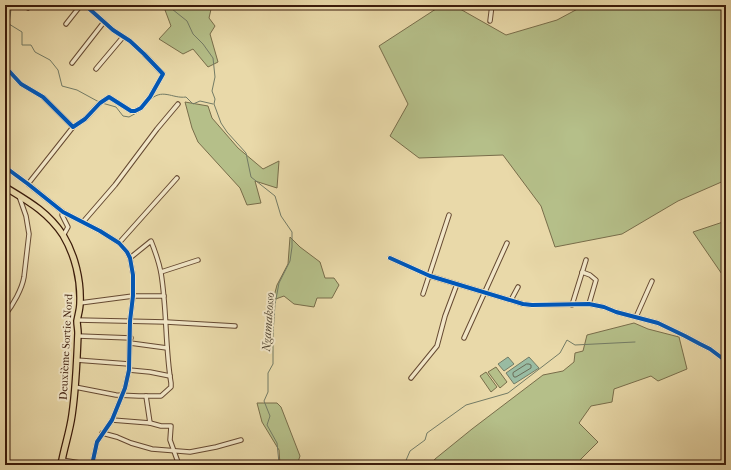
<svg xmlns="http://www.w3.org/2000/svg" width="731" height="470" font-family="'IM FELL French Canon',serif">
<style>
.green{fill:#b5bf89;stroke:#786d4a}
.water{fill:#99bba2;stroke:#737b65}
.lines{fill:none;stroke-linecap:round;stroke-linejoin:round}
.shore{stroke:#6a6b56;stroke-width:1}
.stream{stroke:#737b65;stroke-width:1}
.minor-casing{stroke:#664a32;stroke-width:5.5}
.primary-casing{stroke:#3b1b0a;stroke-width:8}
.minor{stroke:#f1e6c7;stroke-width:3.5}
.primary{stroke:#e9d9a9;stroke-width:5.5}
.cycleway-casing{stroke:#f1e6c7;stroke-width:6}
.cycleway{stroke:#0057b8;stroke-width:4}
.labels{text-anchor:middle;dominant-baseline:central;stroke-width:4;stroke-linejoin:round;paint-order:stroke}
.street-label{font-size:11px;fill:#3b1b0a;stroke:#f1e6c7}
.water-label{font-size:12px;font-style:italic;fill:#574b38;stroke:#f1e6c7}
</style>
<rect width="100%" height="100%" fill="#e9d9a9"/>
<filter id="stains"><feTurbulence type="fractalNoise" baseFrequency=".005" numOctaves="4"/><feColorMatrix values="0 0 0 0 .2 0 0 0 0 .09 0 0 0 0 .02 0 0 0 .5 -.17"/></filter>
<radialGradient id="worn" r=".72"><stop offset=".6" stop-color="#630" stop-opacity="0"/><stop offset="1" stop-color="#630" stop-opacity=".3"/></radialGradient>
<!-- green -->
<g class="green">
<path d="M 165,5 L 212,5 L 209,18 L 215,26 L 210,34 L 218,62 L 208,67 L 193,49 L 183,54 L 159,39 L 171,26 L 165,10 Z"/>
<path d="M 442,5 L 453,5 L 506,35 L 557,20 L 585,5 L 726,5 L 726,180 L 678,201 L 622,234 L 555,247 L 541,206 L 503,155 L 419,158 L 390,136 L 408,104 L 379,46 Z"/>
<path d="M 185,102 L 208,106 L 212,118 L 238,148 L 263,169 L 279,161 L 277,188 L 255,181 L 261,203 L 247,205 L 240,188 L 198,142 L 192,128 Z"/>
<path d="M 726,221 L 726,280 L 693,232 Z"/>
<path d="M 290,237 L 300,247 L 320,262 L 325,278 L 334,278 L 339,285 L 332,298 L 317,298 L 314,307 L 294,304 L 284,296 L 273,300 L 277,285 L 288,264 Z"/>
<path d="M 634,323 L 648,329 L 679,337 L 687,369 L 658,381 L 651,376 L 614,389 L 612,402 L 591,406 L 579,423 L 598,442 L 575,465 L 430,465 L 435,459 L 472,429 L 543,375 L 563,371 L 574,362 L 575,353 L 583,351 L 587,335 Z"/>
<path d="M 496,367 L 507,382 L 500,388 L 488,372 Z"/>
<path d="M 486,372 L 497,387 L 491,392 L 480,376 Z"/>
<path d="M 257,403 L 277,403 L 281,407 L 300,456 L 297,465 L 280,465 L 279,450 L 262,422 Z"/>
</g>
<!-- water -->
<g class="water">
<path d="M 508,357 L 514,364 L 504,371 L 498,364 Z"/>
<path d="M 529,357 L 539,368 L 514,384 L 506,373 Z"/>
</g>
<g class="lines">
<!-- shore -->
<path class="shore" d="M 527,364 L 529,364 L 531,365 L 531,368 L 516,377 L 514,377 L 513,375 L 513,373 Z"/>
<!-- stream -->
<g class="stream">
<path d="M 10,5 L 11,9 L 9,24 L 22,32 L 22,45 L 31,45 L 35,52 L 50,60 L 58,70 L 62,86 L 77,90 L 99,102"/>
<path d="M 167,5 L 187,21 L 193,34 L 203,44 L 213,58 L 215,77 L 212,91 L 215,99 L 214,104 L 221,123 L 227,132 L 246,153 L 251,177 L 275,196 L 281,216 L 292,232 L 292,247 L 290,261 L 279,283 L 275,304 L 273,334 L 273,364 L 268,373 L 268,392 L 264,401 L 270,416 L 267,425 L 277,443 L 279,463 L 282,465"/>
<path d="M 149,101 C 162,87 172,99 186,97 L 193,104 L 200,101 L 213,104"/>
<path d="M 102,103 L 116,107 L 123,116 L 129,117 L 140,111"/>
<path d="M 404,465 L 410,451 L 425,440 L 427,433 L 466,405 L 508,393 L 560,353 L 567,340 L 575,345 L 635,342"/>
</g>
<defs>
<g id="minor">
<path d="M 28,8 L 30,5"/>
<path d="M 490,21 L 492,5"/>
<path d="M 66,24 L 81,5"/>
<path d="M 72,63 L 104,22"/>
<path d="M 5,69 L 10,72 L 21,84 L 43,97 L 73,127 L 85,119 L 100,103 L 109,97 L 131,111 L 135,111 L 141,108 L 150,97 L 163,74 L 144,54 L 130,41 L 113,30 L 85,5"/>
<path d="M 96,69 L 123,37"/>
<path d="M 5,167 L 28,184 L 63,212 L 100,231 L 119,243 L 127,252 L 130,258 L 133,275 L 133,296 L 130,321 L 129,370 L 125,388 L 112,420 L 97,442 L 92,465"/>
<path d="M 28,184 L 73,127"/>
<path d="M 83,222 L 115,185 L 157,129 L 178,104"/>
<path d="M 63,236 L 68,227 L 62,215 L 63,212"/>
<path d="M 119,243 L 177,178"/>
<path d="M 390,258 L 430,276 L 523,304 L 532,305 L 589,304 L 604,307 L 616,312 L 658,323 L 685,336 L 700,344 L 710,349 L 726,361"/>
<path d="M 161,272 L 198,260"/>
<path d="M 582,272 L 590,275 L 596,280 L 589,304"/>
<path d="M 423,294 L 449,215"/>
<path d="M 511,300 L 518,287"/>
<path d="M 80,303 L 133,296 L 164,296"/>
<path d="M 572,305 L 586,260"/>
<path d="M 5,315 C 13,305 22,289 24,277 L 29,234 L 26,216 L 19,196"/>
<path d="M 636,317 L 652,281"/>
<path d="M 77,320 L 166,322 L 235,326"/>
<path d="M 78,336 L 131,338"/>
<path d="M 464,338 L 507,243"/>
<path d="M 130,343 L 167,348"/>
<path d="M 76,360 L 129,364"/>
<path d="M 129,370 L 150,372 L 170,376"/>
<path d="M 411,378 L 437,346 L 445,316 L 457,284"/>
<path d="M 75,387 L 116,395 L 139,396 L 161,396 L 171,387 L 171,383 C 165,347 167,309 161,273 C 159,262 155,251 151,241 L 130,258"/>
<path d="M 146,396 L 150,423"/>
<path d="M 726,415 L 724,418 L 726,421"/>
<path d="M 112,420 L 150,423 L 161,426 L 171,426 L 170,440 L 179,465"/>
<path d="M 102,433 L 117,437 L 131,443 L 152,449 L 190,452 L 216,447 L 241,440"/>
<path d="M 62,460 L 92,465"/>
</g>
<path id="primary" d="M 5,187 C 28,201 48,212 63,235 C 75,255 81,280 80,303 C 80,309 78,315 77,321 C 77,325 78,329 78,333 C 77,360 76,388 72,415 C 70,430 65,445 62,460 L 60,465"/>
</defs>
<!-- minor casing -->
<use href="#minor" class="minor-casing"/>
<!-- primary casing -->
<use href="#primary" class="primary-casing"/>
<!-- minor -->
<use href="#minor" class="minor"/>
<!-- primary -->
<use href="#primary" class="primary"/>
<defs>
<g id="cycleway">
<path d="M 5,69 L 10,72 L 21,84 L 43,97 L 73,127 L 85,119 L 100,103 L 109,97 L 131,111 L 135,111 L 141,108 L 150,97 L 163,74 L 144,54 L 130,41 L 113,30 L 85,5"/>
<path d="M 5,167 L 28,184 L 63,212 L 100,231 L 119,243 L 127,252 L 130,258 L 133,275 L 133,296 L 130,321 L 129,370 L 125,388 L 112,420 L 97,442 L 92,465"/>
<path d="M 390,258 L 430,276 L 523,304 L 532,305 L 589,304 L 604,307 L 616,312 L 658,323 L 685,336 L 700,344 L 710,349 L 726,361"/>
</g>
</defs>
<!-- cycleway casing -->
<use href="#cycleway" class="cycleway-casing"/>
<!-- cycleway -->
<use href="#cycleway" class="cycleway"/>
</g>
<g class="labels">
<!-- street labels -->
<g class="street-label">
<text transform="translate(66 347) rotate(-87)">Deuxième Sortie Nord</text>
</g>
<!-- water labels -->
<g class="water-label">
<text transform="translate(268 322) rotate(-86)">Ngamakosso</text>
</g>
</g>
<!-- margin -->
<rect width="731" height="470" fill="none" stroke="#e9d9a9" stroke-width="20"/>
<rect x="6" y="6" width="719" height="458" fill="none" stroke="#3b1b0a" stroke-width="2"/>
<rect x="10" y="10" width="711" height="450" fill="none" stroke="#3b1b0a"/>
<rect width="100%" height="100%" filter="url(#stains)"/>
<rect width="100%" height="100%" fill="url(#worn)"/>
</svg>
